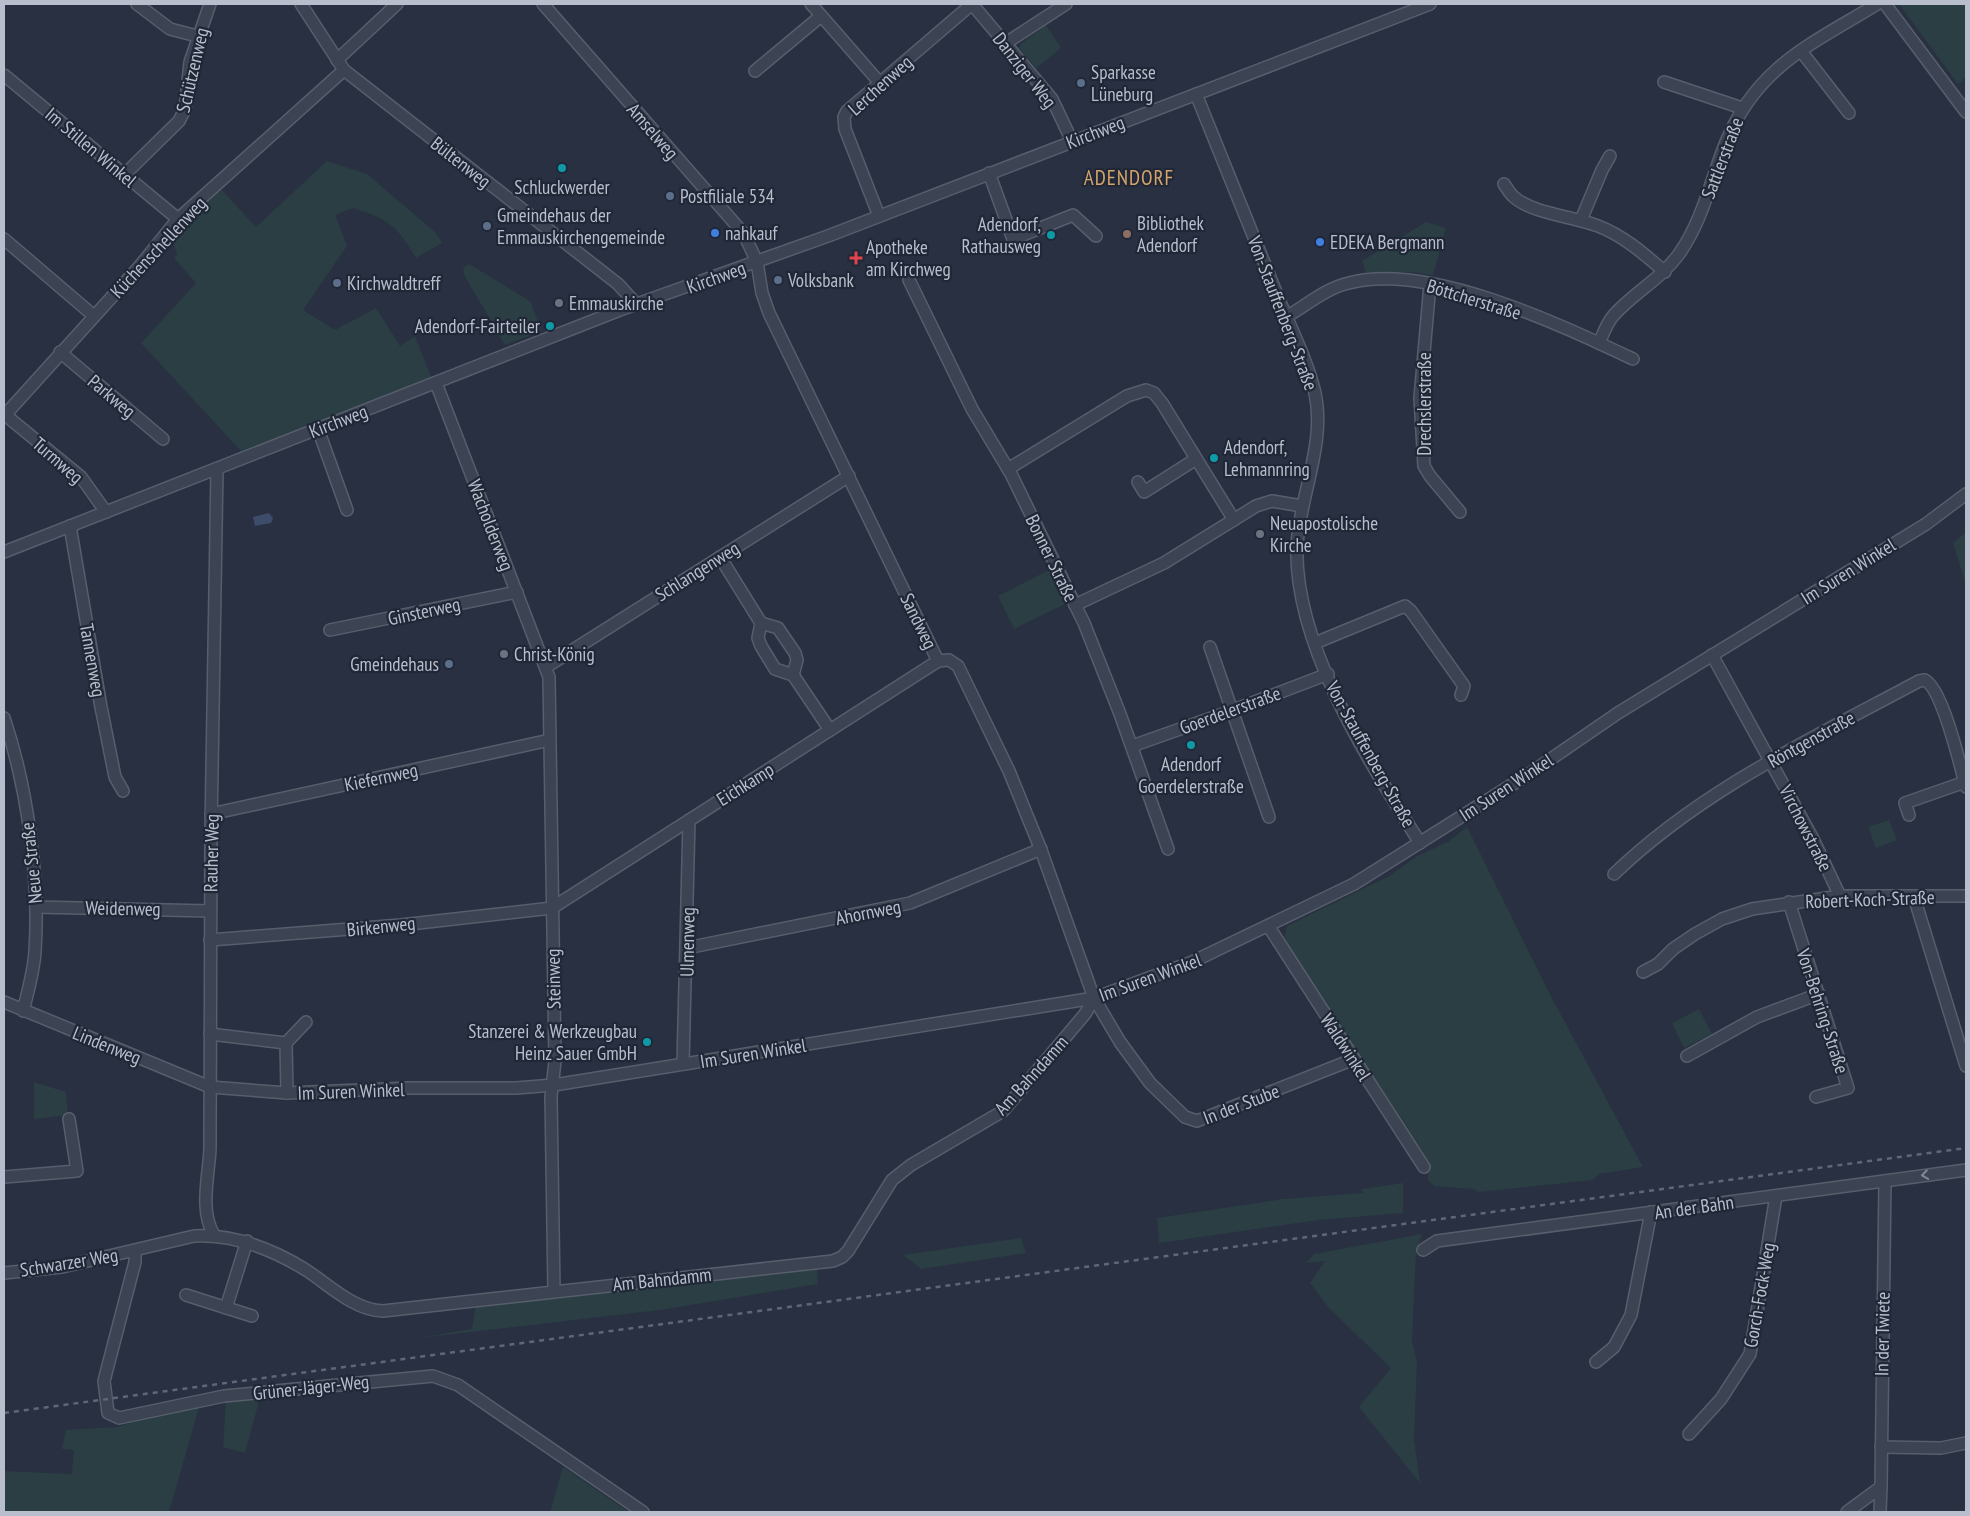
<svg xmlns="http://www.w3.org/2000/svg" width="1970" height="1516" font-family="'PT Sans Narrow',sans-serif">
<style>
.green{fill:#2a3e43}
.water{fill:#3e4c6b}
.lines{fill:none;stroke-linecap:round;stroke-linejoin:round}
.minor-casing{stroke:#575e6c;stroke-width:14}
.minor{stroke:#3c4352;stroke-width:11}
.rail{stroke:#5e6779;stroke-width:2.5;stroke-dasharray:5 5;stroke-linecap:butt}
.oneway{stroke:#818795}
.service-dot{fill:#5c6f8a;stroke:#202837;stroke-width:2}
.culture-dot{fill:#0f9aa8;stroke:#202837;stroke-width:2}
.shop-dot{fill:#3f7fe0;stroke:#202837;stroke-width:2}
.education-dot{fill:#8d6e63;stroke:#202837;stroke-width:2}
.health-dot{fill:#e0444e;stroke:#202837;stroke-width:2}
.worship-dot{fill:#6b7280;stroke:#202837;stroke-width:2}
.labels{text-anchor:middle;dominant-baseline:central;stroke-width:4.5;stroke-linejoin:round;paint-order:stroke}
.street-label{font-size:19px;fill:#b9becc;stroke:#202837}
.poi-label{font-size:19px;fill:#b9becc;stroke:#202837;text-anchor:start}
.quarter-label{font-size:21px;letter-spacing:1px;fill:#d4a36c;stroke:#202837}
</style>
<rect width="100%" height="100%" fill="#283042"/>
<!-- green -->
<g class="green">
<path d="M 1899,4 L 1966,4 L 1966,77 L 1958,84 Z"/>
<path d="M 1046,25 L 1061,48 L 1036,68 L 1019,48 L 1021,44 Z"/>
<path d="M 327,161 L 367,174 L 436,233 L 442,243 L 416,258 C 397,226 389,219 353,208 L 335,215 L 347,246 L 303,310 L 335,330 L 376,308 L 400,346 L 415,336 L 431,377 L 241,451 L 141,343 L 196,283 L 174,258 L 177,255 C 176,251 174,247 174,243 C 174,226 209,200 221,189 L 256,227 Z"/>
<path d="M 1426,222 L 1446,228 L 1433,275 L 1411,272 L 1366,272 L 1362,261 Z"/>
<path d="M 469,264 L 530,301 L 542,331 L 505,345 L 463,273 L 464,267 Z"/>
<path d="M 1966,532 L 1966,585 L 1953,543 Z"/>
<path d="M 1051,569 L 1067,603 L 1014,629 L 998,596 Z"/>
<path d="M 1889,820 L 1897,840 L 1876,848 L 1868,827 Z"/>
<path d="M 1467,827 L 1553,1000 L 1643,1167 L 1599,1174 L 1593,1180 L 1478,1192 L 1474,1189 L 1434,1186 L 1428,1180 L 1429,1161 L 1284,939 L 1287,926 L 1389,876 L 1416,857 L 1449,841 Z"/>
<path d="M 1699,1009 L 1712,1034 L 1684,1048 L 1672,1023 Z"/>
<path d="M 34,1082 L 66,1092 L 68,1115 L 34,1119 Z"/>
<path d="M 1403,1183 L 1403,1213 L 1319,1220 L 1159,1243 L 1157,1218 L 1283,1199 L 1363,1193 L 1362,1189 Z"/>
<path d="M 1422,1234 L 1416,1253 L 1412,1340 L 1417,1363 L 1414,1439 L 1420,1483 L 1359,1407 L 1391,1368 L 1329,1308 L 1310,1283 L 1325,1261 L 1306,1263 L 1314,1254 Z"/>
<path d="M 1021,1238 L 1026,1253 L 921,1269 L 903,1255 Z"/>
<path d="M 817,1267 L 818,1284 L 660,1310 L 419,1338 L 472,1329 L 476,1304 Z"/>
<path d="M 261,1394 L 245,1453 L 223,1447 L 226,1399 Z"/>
<path d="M 200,1404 L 169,1512 L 4,1512 L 4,1471 L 72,1474 L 74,1450 L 62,1449 L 66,1430 L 118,1427 L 164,1411 Z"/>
<path d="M 563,1467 L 623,1508 L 629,1512 L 550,1512 Z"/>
</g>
<!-- water -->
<path class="water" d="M 269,513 L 273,518 L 271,523 L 255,526 L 253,517 Z"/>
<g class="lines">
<defs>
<g id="minor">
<path d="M 137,4 L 170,29 L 197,36"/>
<path d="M 301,4 L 344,70 L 618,284 L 637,305"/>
<path d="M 543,4 L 744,234 L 757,262 L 762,293 L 769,313 L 938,661 L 949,660 L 958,666 L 1009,771 L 1041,850 L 1094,998 L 1120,1042 L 1150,1083 L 1185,1117 L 1197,1121 L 1354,1059"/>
<path d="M 811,4 L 880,83"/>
<path d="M 972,4 L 1052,99 L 1072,141"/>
<path d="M 1885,4 L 1966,112"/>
<path d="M 1006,43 L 1066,4"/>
<path d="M 1801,51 L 1849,113"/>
<path d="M 337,60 L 397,4"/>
<path d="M 755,71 L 821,16"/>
<path d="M 4,75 L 178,219"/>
<path d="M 1664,82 L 1742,108"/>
<path d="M 1196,94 C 1222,160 1249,226 1276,292 C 1289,325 1307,359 1315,393 C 1326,443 1300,495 1297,545 C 1293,644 1369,761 1420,843"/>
<path d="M 989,173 L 1013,239 L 1073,215 L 1096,236"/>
<path d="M 125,174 L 179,121 L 185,109 L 190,62 L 210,4"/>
<path d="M 1504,184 C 1507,188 1510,194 1514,197 C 1531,213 1575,217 1598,226 C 1624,236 1644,254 1665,272"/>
<path d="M 879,216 L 845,129 L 844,117 L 847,111 L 972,4"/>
<path d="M 1581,220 L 1602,170 L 1610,156"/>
<path d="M 4,239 L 94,316"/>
<path d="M 909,280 L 972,409 L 1011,474 L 1084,623 L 1120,714 L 1168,849"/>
<path d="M 1430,284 L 1420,398 L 1424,466 L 1430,476 L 1460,512"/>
<path d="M 1286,317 C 1307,305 1326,288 1349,283 C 1429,262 1561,325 1633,359"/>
<path d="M 1599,343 C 1603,334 1607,323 1613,316 C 1633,293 1661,279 1679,254 C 1703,220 1711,179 1726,142 C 1757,66 1812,44 1877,4"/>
<path d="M 60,352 L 163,439"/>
<path d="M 436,383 L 549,677 L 555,1061 L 551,1097 L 554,1291"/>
<path d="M 4,414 L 81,477 L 106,512"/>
<path d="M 5,415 L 139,267 L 178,219 L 344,70"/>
<path d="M 318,429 L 347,510"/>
<path d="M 1008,469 L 1127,396 L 1146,390 L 1154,393 L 1162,403 L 1234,520"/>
<path d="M 1138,482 L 1144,492 L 1196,459"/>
<path d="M 70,526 L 101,707 L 115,777 L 123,791"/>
<path d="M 4,552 L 620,310 L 828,236 L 1430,4"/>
<path d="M 720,557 L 761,623 L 758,638 L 761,646 L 775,669 L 793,675 L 830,730"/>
<path d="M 1075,605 L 1164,563 L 1256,506 L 1272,501 L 1302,506"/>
<path d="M 761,623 L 778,628 L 795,653 L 797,660 L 793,675"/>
<path d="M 330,630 L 517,592"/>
<path d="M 1315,643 L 1405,606 L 1411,611 L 1464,686 L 1461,695"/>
<path d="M 1210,647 L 1269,817"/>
<path d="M 1712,655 L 1812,837 L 1840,896"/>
<path d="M 546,667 L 849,476"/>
<path d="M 4,718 C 27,786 40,879 35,951 C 34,971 28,991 23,1011"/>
<path d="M 1132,746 L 1231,711 L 1328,674"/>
<path d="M 211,814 L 550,740"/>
<path d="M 1909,815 L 1905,803 L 1965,782"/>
<path d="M 1614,874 C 1701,790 1813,738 1919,681 L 1925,680 C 1943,690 1960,765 1966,787"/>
<path d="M 1914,897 L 1966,1066"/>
<path d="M 1789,902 L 1848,1088 L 1816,1097"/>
<path d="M 36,907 L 210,911"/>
<path d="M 1269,927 L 1424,1167"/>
<path d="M 210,940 L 401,925 L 552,908 L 938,661"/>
<path d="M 687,948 L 910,903 L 1041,849"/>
<path d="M 1643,972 L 1658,964 L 1673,949 L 1695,934 L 1722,919 L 1752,909 L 1840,896 L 1966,896"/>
<path d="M 4,1002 L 210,1087 L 287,1093 L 409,1088 L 516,1088 L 554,1085 L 1094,998 L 1192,962 L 1354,884 L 1529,774 L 1618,713 L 1926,524 L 1966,494"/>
<path d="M 210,1034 L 286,1043"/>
<path d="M 1687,1056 L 1757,1017 L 1819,994"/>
<path d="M 683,1064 L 689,820"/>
<path d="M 287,1093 L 286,1043 L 306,1022"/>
<path d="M 4,1177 L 77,1171 L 69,1119"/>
<path d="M 214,1235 C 199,1210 209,1176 210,1148 L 211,831 L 217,469"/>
<path d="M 1423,1250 L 1437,1241 L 1966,1170"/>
<path d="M 135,1251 L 135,1262 L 104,1381 L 108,1413 L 119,1418 L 224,1396 L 433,1376 L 458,1385 L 643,1512"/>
<path d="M 4,1273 L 62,1267 L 194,1236 C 234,1234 272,1249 306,1270 C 329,1285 354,1310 383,1311 L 833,1261 L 842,1257 L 848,1251 L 892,1180 L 911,1165 L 1003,1111 L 1085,1014 L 1094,998"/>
<path d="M 186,1295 L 252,1316"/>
<path d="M 226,1308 L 247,1241"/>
<path d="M 1596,1362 L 1614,1347 L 1631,1315 L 1651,1212"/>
<path d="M 1689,1434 L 1721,1399 L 1750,1354 L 1776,1196"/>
<path d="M 1881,1447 L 1941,1448 L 1966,1443"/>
<path d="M 1847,1512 L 1881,1487 L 1885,1181"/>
<path d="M 1880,1512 L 1881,1487"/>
</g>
</defs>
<!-- minor casing -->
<use href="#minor" class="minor-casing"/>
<!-- minor -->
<use href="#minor" class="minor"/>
<!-- rail -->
<path class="rail" d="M 4,1413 L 1966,1148"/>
</g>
<!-- one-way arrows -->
<defs><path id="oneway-chevron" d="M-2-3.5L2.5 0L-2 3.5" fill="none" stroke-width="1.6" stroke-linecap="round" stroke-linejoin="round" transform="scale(1.25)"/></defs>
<use class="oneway" href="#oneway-chevron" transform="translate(1925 1175) rotate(172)"/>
<!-- markers -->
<g class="service-dot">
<circle cx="1081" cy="83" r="5"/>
<circle cx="670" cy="196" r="5"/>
<circle cx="487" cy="226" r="5"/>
<circle cx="778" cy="280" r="5"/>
<circle cx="337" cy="283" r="5"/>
<circle cx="449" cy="664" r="5"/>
</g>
<g class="culture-dot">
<circle cx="562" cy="168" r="5"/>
<circle cx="1051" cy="235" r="5"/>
<circle cx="550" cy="326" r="5"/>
<circle cx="1214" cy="458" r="5"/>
<circle cx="1191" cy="745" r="5"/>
<circle cx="647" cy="1042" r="5"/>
</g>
<g class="shop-dot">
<circle cx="715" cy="233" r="5"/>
<circle cx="1320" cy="242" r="5"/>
</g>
<circle class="education-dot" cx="1127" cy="234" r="5"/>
<path class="health-dot" d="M853.5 250.5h5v5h5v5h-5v5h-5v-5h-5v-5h5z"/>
<g class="worship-dot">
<circle cx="559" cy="303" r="5"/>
<circle cx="1260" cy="534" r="5"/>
<circle cx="504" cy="654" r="5"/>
</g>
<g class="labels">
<!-- street labels -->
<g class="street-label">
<text transform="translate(192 70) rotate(-77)">Schützenweg</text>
<text transform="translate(1025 70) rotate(52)">Danziger Weg</text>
<text transform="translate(880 85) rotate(-42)">Lerchenweg</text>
<text transform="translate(653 131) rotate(49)">Amselweg</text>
<text transform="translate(1095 132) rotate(-21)">Kirchweg</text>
<text transform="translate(91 147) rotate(40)">Im Stillen Winkel</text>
<text transform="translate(1722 158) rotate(-69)">Sattlerstraße</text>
<text transform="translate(461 162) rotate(38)">Bültenweg</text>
<text transform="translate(158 247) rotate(-47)">Küchenschellenweg</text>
<text transform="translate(716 277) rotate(-20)">Kirchweg</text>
<text transform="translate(1474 299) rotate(17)">Böttcherstraße</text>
<text transform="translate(1283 313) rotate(69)">Von-Stauffenberg-Straße</text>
<text transform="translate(112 396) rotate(40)">Parkweg</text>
<text transform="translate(1424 404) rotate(-90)">Drechslerstraße</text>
<text transform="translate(338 421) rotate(-21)">Kirchweg</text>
<text transform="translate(58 460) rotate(41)">Turmweg</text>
<text transform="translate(491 525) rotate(69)">Wacholderweg</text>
<text transform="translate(1052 558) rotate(64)">Bonner Straße</text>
<text transform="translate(697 571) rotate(-32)">Schlangenweg</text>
<text transform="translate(1848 571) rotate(-32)">Im Suren Winkel</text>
<text transform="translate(424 611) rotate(-12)">Ginsterweg</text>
<text transform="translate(919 621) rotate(64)">Sandweg</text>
<text transform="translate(93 660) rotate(80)">Tannenweg</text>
<text transform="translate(1230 710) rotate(-20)">Goerdelerstraße</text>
<text transform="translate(1811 739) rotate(-29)">Röntgenstraße</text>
<text transform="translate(1371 754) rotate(61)">Von-Stauffenberg-Straße</text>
<text transform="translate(381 777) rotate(-12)">Kiefernweg</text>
<text transform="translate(745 784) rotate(-32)">Eichkamp</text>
<text transform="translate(1506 787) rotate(-33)">Im Suren Winkel</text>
<text transform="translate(1806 828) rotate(63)">Virchowstraße</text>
<text transform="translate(211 853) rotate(-89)">Rauher Weg</text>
<text transform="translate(31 863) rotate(-96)">Neue Straße</text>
<text transform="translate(1870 899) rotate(-2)">Robert-Koch-Straße</text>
<text transform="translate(123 908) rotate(1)">Weidenweg</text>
<text transform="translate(868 912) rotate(-11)">Ahornweg</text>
<text transform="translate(381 926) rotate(-6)">Birkenweg</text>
<text transform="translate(687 942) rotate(-89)">Ulmenweg</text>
<text transform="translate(1150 977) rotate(-20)">Im Suren Winkel</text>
<text transform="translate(553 979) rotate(-91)">Steinweg</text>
<text transform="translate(1823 1011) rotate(72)">Von-Behring-Straße</text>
<text transform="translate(107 1045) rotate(22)">Lindenweg</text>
<text transform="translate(1346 1047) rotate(57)">Waldwinkel</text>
<text transform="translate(753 1053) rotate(-9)">Im Suren Winkel</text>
<text transform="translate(1031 1075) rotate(-48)">Am Bahndamm</text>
<text transform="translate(351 1091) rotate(-2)">Im Suren Winkel</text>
<text transform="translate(1241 1104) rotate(-21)">In der Stube</text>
<text transform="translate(1694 1207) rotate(-8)">An der Bahn</text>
<text transform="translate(69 1262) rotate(-9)">Schwarzer Weg</text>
<text transform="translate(662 1279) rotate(-6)">Am Bahndamm</text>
<text transform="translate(1759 1295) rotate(-80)">Gorch-Fock-Weg</text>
<text transform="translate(1882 1334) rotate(-89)">In der Twiete</text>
<text transform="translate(311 1387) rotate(-6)">Grüner-Jäger-Weg</text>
</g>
<!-- poi labels -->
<g class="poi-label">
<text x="1091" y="72">Sparkasse<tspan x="1091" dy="22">Lüneburg</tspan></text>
<text x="562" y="187" text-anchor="middle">Schluckwerder</text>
<text x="680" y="196">Postfiliale 534</text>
<text x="497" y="215">Gmeindehaus der<tspan x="497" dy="22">Emmauskirchengemeinde</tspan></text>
<text x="1137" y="223">Bibliothek<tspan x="1137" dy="22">Adendorf</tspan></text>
<text x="1041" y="224" text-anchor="end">Adendorf,<tspan x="1041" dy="22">Rathausweg</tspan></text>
<text x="725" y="233">nahkauf</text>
<text x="1330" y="242">EDEKA Bergmann</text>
<text x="866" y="247">Apotheke<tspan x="866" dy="22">am Kirchweg</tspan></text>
<text x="788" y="280">Volksbank</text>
<text x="347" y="283">Kirchwaldtreff</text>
<text x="569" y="303">Emmauskirche</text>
<text x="540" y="326" text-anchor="end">Adendorf-Fairteiler</text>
<text x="1224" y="447">Adendorf,<tspan x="1224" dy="22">Lehmannring</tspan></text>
<text x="1270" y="523">Neuapostolische<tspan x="1270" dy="22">Kirche</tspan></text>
<text x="514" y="654">Christ-König</text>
<text x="439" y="664" text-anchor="end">Gmeindehaus</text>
<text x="1191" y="764" text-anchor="middle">Adendorf<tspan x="1191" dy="22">Goerdelerstraße</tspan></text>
<text x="637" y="1031" text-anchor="end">Stanzerei &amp; Werkzeugbau<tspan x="637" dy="22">Heinz Sauer GmbH</tspan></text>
</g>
<!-- quarter labels -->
<g class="quarter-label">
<text x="1129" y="177">ADENDORF</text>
</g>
</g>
<!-- border -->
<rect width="1970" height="1516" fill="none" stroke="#b9becc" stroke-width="10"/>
</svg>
